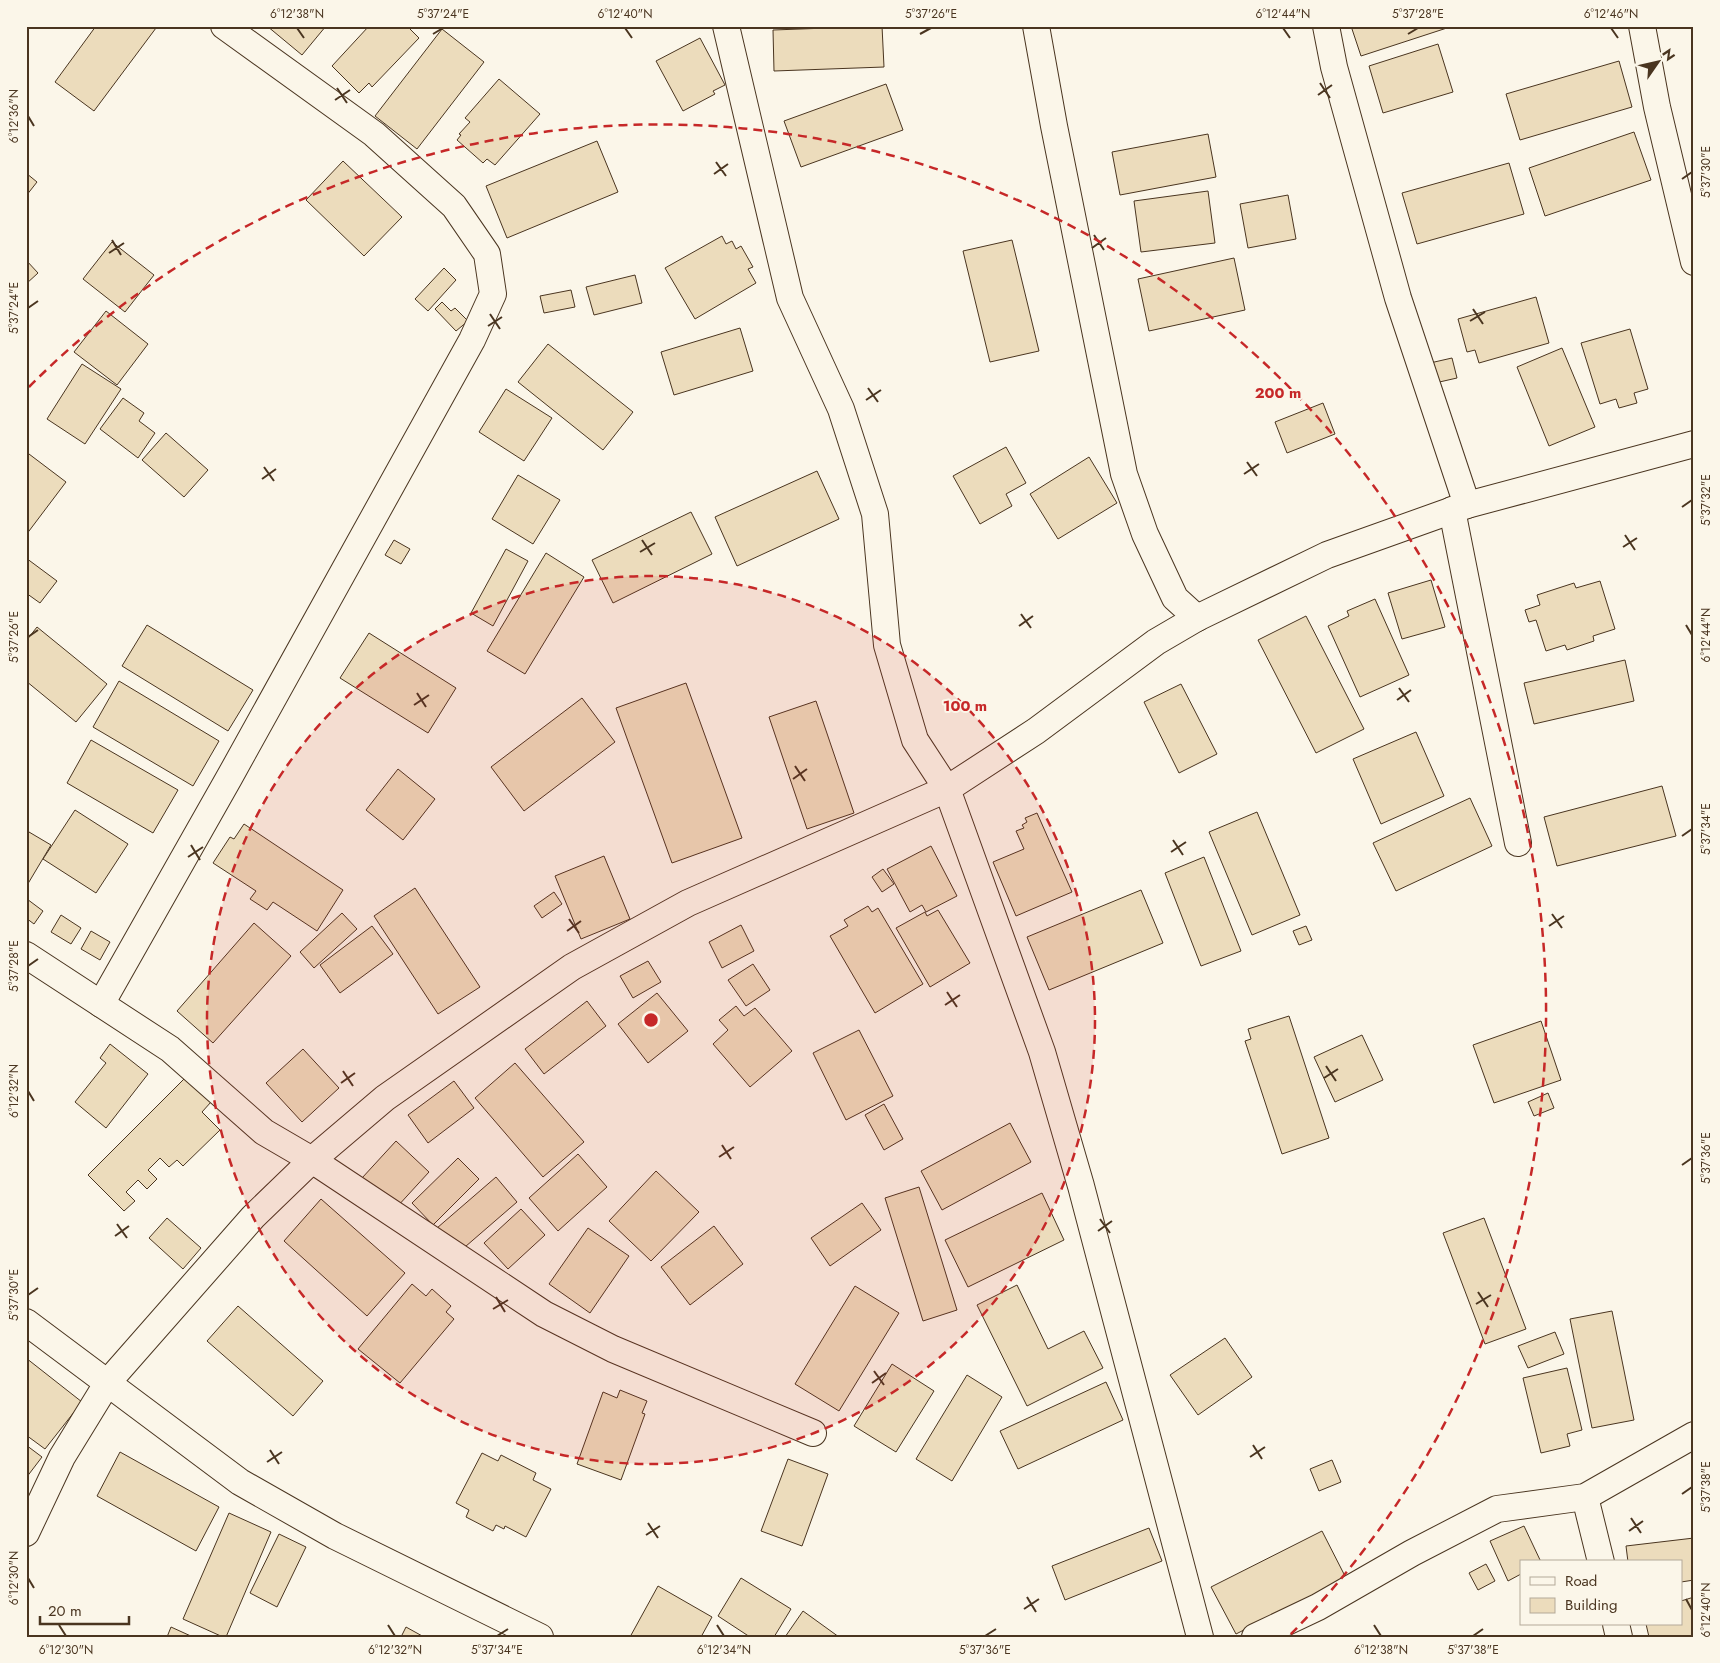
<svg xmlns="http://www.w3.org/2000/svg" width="1720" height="1663" font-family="Jost,sans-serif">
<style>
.building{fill:#ecdcbc;stroke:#4a3520}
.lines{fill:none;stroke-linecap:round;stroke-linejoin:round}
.minor-casing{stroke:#4a3520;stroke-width:28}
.minor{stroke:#fbf6e9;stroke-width:26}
.ticks{fill:none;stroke:#4a3520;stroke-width:2}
.ring{fill:none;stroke:#c62828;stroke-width:2.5;stroke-dasharray:9 6}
.centre{fill:#c62828;stroke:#fbf6e9;stroke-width:2.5}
.ring-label{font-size:15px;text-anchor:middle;font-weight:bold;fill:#c62828;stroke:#fbf6e9;stroke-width:4;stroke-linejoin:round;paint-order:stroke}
.neatline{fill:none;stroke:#4a3520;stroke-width:2}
.ticks-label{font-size:12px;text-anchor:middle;fill:#4a3520}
</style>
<rect width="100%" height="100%" fill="#fbf6e9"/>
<!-- building -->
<g class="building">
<path d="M 96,26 L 156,28 L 94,111 L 55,82 Z"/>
<path d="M 267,26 L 326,26 L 302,55 Z"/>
<path d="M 369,26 L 407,26 L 419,38 L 372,87 L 369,83 L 359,93 L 332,66 Z"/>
<path d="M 882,26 L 884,67 L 774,71 L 773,30 Z"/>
<path d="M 1351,26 L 1453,26 L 1361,56 Z"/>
<path d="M 442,29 L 484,62 L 417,149 L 375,116 Z"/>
<path d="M 700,38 L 725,85 L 713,91 L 715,94 L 683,111 L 656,61 Z"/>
<path d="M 1438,44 L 1453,92 L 1383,113 L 1369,66 Z"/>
<path d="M 1619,61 L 1632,107 L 1520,140 L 1506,94 Z"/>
<path d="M 499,79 L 540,114 L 495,165 L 487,159 L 483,163 L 457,140 L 461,135 L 459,134 L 470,122 L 465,118 Z"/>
<path d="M 886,84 L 903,130 L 801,167 L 784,121 Z"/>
<path d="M 1634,132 L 1651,180 L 1545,216 L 1529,168 Z"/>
<path d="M 1208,134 L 1216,177 L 1120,195 L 1112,152 Z"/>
<path d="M 597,141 L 618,192 L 507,238 L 486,186 Z"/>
<path d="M 343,161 L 402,217 L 364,256 L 306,200 Z"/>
<path d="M 1509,163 L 1524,214 L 1417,244 L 1402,193 Z"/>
<path d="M 26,173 L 37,182 L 26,196 Z"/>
<path d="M 1208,191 L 1215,243 L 1141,252 L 1134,201 Z"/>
<path d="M 1288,195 L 1296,239 L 1248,248 L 1240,204 Z"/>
<path d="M 722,236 L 726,244 L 732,241 L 736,249 L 741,246 L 753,267 L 748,269 L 756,283 L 695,319 L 665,268 Z"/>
<path d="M 1012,240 L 1039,351 L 990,362 L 963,251 Z"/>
<path d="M 112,242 L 154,275 L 125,312 L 83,279 Z"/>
<path d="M 1234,258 L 1245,310 L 1149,331 L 1138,279 Z"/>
<path d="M 26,260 L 38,273 L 26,284 Z"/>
<path d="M 444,268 L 456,280 L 428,311 L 415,299 Z"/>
<path d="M 635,275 L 642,303 L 594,315 L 586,287 Z"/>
<path d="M 571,290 L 575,307 L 544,313 L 540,296 Z"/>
<path d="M 1536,297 L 1549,343 L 1479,363 L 1475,350 L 1467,352 L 1458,319 Z"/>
<path d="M 442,302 L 451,311 L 455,308 L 468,321 L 456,331 L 435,309 Z"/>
<path d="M 106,311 L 148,344 L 117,385 L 74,352 Z"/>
<path d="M 740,328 L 753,371 L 674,395 L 661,352 Z"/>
<path d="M 1630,329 L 1648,389 L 1634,393 L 1637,403 L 1619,408 L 1616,399 L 1600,404 L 1581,343 Z"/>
<path d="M 548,344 L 633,412 L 603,450 L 518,382 Z"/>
<path d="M 1562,348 L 1595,427 L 1549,446 L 1517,367 Z"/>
<path d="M 1452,358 L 1457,378 L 1435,383 L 1430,363 Z"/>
<path d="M 82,364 L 121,389 L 85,444 L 47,419 Z"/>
<path d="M 506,389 L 552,418 L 524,461 L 479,432 Z"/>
<path d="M 123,398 L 144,413 L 139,421 L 155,433 L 138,458 L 100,429 Z"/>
<path d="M 1323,403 L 1335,434 L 1287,453 L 1275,422 Z"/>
<path d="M 166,433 L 208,470 L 184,497 L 142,460 Z"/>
<path d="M 1006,447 L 1026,483 L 1006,494 L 1012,506 L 980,524 L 953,476 Z"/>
<path d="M 29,454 L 66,482 L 26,535 L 26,458 Z"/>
<path d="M 1089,457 L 1117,503 L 1058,539 L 1030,494 Z"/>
<path d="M 817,471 L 839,519 L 737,566 L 715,517 Z"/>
<path d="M 518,475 L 560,500 L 533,544 L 492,519 Z"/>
<path d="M 691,512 L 712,554 L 613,603 L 592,560 Z"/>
<path d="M 394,540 L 410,549 L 401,564 L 385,555 Z"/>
<path d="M 506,549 L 528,561 L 493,626 L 471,613 Z"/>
<path d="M 546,553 L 584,577 L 525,674 L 487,651 Z"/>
<path d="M 26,558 L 57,581 L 40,603 L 26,593 Z"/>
<path d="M 1431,580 L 1445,627 L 1402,639 L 1388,593 Z"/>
<path d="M 1600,581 L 1615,629 L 1593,636 L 1594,641 L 1567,650 L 1565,645 L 1546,651 L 1536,620 L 1529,622 L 1525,610 L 1540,605 L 1537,595 L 1574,583 L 1576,588 Z"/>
<path d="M 1375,599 L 1409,675 L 1360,697 L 1328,626 L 1349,616 L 1347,611 Z"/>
<path d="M 1306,616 L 1364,729 L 1316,753 L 1258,640 Z"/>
<path d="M 147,625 L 253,690 L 228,731 L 122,666 Z"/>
<path d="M 37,627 L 107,684 L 76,722 L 26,681 L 26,641 Z"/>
<path d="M 369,633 L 456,688 L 428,733 L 340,678 Z"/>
<path d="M 1625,660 L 1634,701 L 1534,724 L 1524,683 Z"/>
<path d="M 119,681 L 219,741 L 193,786 L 93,727 Z"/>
<path d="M 686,683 L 742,838 L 672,863 L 616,708 Z"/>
<path d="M 1181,684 L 1217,754 L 1179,773 L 1144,702 Z"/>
<path d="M 582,698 L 615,742 L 524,811 L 491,767 Z"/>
<path d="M 816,701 L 854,813 L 807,829 L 769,717 Z"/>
<path d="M 1416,732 L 1444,796 L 1381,824 L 1353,759 Z"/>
<path d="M 91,740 L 178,790 L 153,833 L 67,783 Z"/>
<path d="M 398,769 L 435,799 L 403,840 L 366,810 Z"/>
<path d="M 1662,786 L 1676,836 L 1557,866 L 1544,817 Z"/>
<path d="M 1470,798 L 1492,846 L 1396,891 L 1373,843 Z"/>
<path d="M 75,810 L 128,844 L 96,893 L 43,859 Z"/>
<path d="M 1257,812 L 1300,915 L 1252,935 L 1209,832 Z"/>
<path d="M 1037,813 L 1072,892 L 1016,916 L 993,862 L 1024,849 L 1016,831 L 1024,828 L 1022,825 L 1027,822 L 1025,818 Z"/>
<path d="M 244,824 L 343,890 L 317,931 L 273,902 L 267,910 L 250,899 L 256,891 L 213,863 L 230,837 L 234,839 Z"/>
<path d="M 29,832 L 51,845 L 26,887 L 26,836 Z"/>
<path d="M 931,846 L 957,896 L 926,912 L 922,905 L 910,912 L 887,869 Z"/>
<path d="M 604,856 L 630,919 L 581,939 L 555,876 Z"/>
<path d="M 1204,857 L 1241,951 L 1201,966 L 1165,873 Z"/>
<path d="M 883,869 L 894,884 L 882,892 L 872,877 Z"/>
<path d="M 415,888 L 480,987 L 438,1014 L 374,916 Z"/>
<path d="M 1141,890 L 1163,943 L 1049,990 L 1027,937 Z"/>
<path d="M 554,892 L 562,904 L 542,918 L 534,906 Z"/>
<path d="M 27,899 L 43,911 L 34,924 L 26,918 Z"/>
<path d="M 868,906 L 872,912 L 878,908 L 923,984 L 875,1013 L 830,936 L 848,926 L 844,920 Z"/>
<path d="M 938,910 L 970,963 L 930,987 L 896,928 L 925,912 L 927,916 Z"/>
<path d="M 342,913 L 357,929 L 314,968 L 300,952 Z"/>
<path d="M 61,915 L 81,928 L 71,944 L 51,932 Z"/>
<path d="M 254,923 L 291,956 L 213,1043 L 177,1011 Z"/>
<path d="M 741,925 L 754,951 L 722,968 L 709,942 Z"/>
<path d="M 372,926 L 393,954 L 340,993 L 320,965 Z"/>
<path d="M 1306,926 L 1312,940 L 1299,945 L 1293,931 Z"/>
<path d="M 91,931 L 110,942 L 100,960 L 81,949 Z"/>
<path d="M 648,961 L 661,982 L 633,998 L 620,976 Z"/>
<path d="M 753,964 L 770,990 L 746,1006 L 728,980 Z"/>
<path d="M 657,993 L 688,1031 L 648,1063 L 618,1024 Z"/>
<path d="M 587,1001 L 606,1026 L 544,1074 L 525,1049 Z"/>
<path d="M 736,1006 L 744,1016 L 755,1008 L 792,1051 L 750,1087 L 713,1044 L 728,1030 L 719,1020 Z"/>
<path d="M 1289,1016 L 1329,1138 L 1282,1154 L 1245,1041 L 1251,1039 L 1248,1029 Z"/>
<path d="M 1541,1021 L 1561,1080 L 1494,1103 L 1473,1045 Z"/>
<path d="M 859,1030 L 893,1096 L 846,1120 L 813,1053 Z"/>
<path d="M 1362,1035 L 1383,1080 L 1335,1102 L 1314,1057 Z"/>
<path d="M 110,1044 L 148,1074 L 106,1128 L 75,1102 L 106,1063 L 100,1058 Z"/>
<path d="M 303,1049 L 339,1088 L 302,1122 L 266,1083 Z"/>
<path d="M 515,1063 L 584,1142 L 543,1177 L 475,1098 Z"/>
<path d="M 186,1077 L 211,1102 L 202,1112 L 220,1130 L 183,1166 L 177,1160 L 169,1167 L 160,1158 L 148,1170 L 157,1179 L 147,1189 L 138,1180 L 126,1192 L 135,1201 L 124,1211 L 88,1175 Z"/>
<path d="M 454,1081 L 474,1108 L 428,1143 L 408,1115 Z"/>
<path d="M 1548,1093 L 1554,1108 L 1534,1116 L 1528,1102 Z"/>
<path d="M 884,1104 L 903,1139 L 884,1150 L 865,1115 Z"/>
<path d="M 1010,1123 L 1031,1162 L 942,1210 L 921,1171 Z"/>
<path d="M 396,1141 L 429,1172 L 396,1208 L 362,1178 Z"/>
<path d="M 578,1154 L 607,1187 L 558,1231 L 529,1198 Z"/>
<path d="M 458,1158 L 479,1179 L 433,1225 L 412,1203 Z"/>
<path d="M 656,1171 L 699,1212 L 651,1261 L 609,1221 Z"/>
<path d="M 496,1177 L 517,1202 L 458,1253 L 437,1228 Z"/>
<path d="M 919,1187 L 957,1310 L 923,1321 L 885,1198 Z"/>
<path d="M 1042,1193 L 1064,1240 L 968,1287 L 945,1240 Z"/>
<path d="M 321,1199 L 405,1273 L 367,1316 L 284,1241 Z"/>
<path d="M 862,1203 L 881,1230 L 830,1266 L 811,1238 Z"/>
<path d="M 521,1209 L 545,1235 L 508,1269 L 484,1243 Z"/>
<path d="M 167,1218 L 201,1248 L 183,1269 L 149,1238 Z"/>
<path d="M 1484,1218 L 1526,1329 L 1485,1344 L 1443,1233 Z"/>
<path d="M 714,1226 L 743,1264 L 690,1305 L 661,1267 Z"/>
<path d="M 588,1228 L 629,1256 L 590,1313 L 549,1284 Z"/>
<path d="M 412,1284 L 426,1296 L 432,1289 L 451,1306 L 446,1312 L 454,1319 L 400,1383 L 358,1349 Z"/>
<path d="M 1017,1285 L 1048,1349 L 1084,1331 L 1103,1368 L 1027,1406 L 977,1305 Z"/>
<path d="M 855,1286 L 899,1313 L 839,1411 L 795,1384 Z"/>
<path d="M 238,1306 L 323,1381 L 293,1416 L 207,1341 Z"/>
<path d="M 1612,1311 L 1634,1420 L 1592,1428 L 1570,1319 Z"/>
<path d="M 1555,1332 L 1564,1354 L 1528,1368 L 1518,1346 Z"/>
<path d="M 1225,1338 L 1252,1377 L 1198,1415 L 1170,1375 Z"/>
<path d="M 26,1358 L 82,1402 L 45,1449 L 26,1435 Z"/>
<path d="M 892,1364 L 934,1391 L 896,1452 L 854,1426 Z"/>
<path d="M 1567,1368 L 1582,1430 L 1567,1434 L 1570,1446 L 1541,1453 L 1523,1378 Z"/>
<path d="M 967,1375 L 1002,1397 L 952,1481 L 916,1459 Z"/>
<path d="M 1106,1382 L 1123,1420 L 1018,1469 L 1000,1431 Z"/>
<path d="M 620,1390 L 647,1401 L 642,1413 L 645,1414 L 621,1480 L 577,1464 L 603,1392 L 617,1398 Z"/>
<path d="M 26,1445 L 42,1457 L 26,1478 Z"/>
<path d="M 120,1452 L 219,1507 L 196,1551 L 97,1496 Z"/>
<path d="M 482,1453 L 498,1461 L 501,1455 L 536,1473 L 533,1480 L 551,1489 L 526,1537 L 505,1526 L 504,1529 L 496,1525 L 493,1531 L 466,1517 L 469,1510 L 456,1503 Z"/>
<path d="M 788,1459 L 828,1474 L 802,1546 L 761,1531 Z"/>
<path d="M 1332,1460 L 1341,1482 L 1319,1491 L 1310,1469 Z"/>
<path d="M 229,1513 L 271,1532 L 226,1637 L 223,1637 L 183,1619 Z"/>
<path d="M 1524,1526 L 1541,1562 L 1521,1562 L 1521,1574 L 1508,1581 L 1490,1541 Z"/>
<path d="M 1149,1528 L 1162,1561 L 1065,1600 L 1052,1566 Z"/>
<path d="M 1322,1531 L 1346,1578 L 1236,1634 L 1211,1587 Z"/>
<path d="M 279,1534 L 306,1547 L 277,1607 L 250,1593 Z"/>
<path d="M 1694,1538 L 1694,1580 L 1681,1582 L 1681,1562 L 1628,1562 L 1626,1546 Z"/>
<path d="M 1486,1564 L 1495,1581 L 1478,1590 L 1469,1573 Z"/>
<path d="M 741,1578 L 791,1609 L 774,1637 L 750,1637 L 718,1616 Z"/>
<path d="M 658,1586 L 712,1617 L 701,1637 L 630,1637 Z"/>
<path d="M 1694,1597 L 1694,1637 L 1649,1637 L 1646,1624 L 1681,1624 L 1681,1601 Z"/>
<path d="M 803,1611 L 839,1637 L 785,1637 Z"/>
<path d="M 171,1627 L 193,1637 L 167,1637 Z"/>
<path d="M 406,1627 L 424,1637 L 401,1637 Z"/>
</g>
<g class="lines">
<defs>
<g id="minor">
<path d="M 726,26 L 790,298 L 841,409 L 875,514 L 887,645 L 915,740 L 947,789 L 1042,1052 L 1081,1186 L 1200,1637"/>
<path d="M 1036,26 L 1054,126 L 1124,474 L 1145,534 L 1175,598 L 1197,618"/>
<path d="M 1326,26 L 1334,67 L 1398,298 L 1467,505"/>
<path d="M 1642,26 L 1657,107 L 1694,262"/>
<path d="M 1452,510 L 1518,843"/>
<path d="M 26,955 L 170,1049 L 264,1132 L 312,1160 L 544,1314 L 613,1349 L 813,1433"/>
<path d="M 101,1004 L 229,778 L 472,340 L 493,294 L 487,254 L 454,206 L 374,134 L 224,26"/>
<path d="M 26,1322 L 240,1482 L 335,1536 L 540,1637"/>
<path d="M 1585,1497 L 1601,1562"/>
<path d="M 26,1533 L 62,1457 L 108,1382 L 253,1217 L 312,1160 L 385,1098 L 572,967 L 688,903 L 947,789 L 1036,731 L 1156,642 L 1197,618 L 1327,555 L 1467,505 L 1694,444"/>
<path d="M 1616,1624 L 1619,1637"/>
<path d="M 1255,1637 L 1318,1607 L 1412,1553 L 1497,1509 L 1585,1497 L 1694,1435"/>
</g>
</defs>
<!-- minor casing -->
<use href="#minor" class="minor-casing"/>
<!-- minor -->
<use href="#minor" class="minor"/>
</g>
<!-- ticks -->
<path class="ticks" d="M 297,28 L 304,38M 625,28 L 632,38M 1283,28 L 1290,38M 1611,28 L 1618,38M 433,34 L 443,28M 920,34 L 931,28M 1408,34 L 1418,28M 1320,83 L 1330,98M 337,88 L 347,103M 1318,95 L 1332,85M 335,100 L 350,90M 28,116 L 34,126M 716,162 L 726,176M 714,174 L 728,164M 1682,179 L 1692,172M 1094,235 L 1104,250M 112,240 L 121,255M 1092,248 L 1106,238M 109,253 L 124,243M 28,308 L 38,301M 1473,309 L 1483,324M 490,314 L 500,329M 1470,321 L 1485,312M 488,326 L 502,317M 868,388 L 878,402M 866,400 L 881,390M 1247,462 L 1257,476M 264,467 L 274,481M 1244,474 L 1259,464M 262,479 L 276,469M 1682,507 L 1692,500M 1625,535 L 1635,550M 642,540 L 652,555M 1623,547 L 1637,538M 640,552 L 655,543M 1021,614 L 1031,628M 1686,625 L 1692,635M 1019,626 L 1033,616M 28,637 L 38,630M 1399,688 L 1409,702M 417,693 L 426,707M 1397,700 L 1411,690M 414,705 L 429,695M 795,766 L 805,781M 793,779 L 807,769M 1682,836 L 1692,829M 1173,840 L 1183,855M 191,845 L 200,860M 1171,852 L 1186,842M 188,857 L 203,847M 1552,914 L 1562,928M 569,919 L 579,933M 1549,926 L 1564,916M 567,931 L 581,921M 28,966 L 38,959M 947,992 L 957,1007M 945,1005 L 960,995M 1326,1066 L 1336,1081M 343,1071 L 353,1086M 1324,1078 L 1338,1069M 341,1083 L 355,1073M 28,1091 L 34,1101M 722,1145 L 731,1159M 719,1157 L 734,1147M 1682,1165 L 1692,1158M 1100,1219 L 1110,1233M 117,1224 L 127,1238M 1098,1231 L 1112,1221M 115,1236 L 129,1226M 1478,1292 L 1488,1307M 28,1295 L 38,1288M 496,1297 L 505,1312M 1476,1304 L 1491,1295M 493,1309 L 508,1300M 874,1371 L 884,1385M 872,1383 L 886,1373M 1253,1445 L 1262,1459M 270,1450 L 279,1464M 1250,1457 L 1265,1447M 267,1462 L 282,1452M 1682,1494 L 1692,1487M 1631,1518 L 1641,1533M 648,1523 L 658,1538M 1629,1531 L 1643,1521M 646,1535 L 660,1526M 28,1578 L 34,1588M 1027,1597 L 1036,1612M 1686,1599 L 1692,1610M 1024,1609 L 1039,1599M 59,1625 L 66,1636M 388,1625 L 395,1636M 717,1625 L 724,1636M 1374,1625 L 1381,1636M 497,1636 L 508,1629M 985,1636 L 996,1629M 1473,1636 L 1483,1629"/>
<!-- distance rings -->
<circle cx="651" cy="1020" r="444" fill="#c62828" fill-opacity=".12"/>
<g class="ring">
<circle cx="651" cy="1020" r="444"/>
<path d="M29 387A887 887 0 0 1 1289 1636"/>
</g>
<circle cx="651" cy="1020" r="8" class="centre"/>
<g class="ring-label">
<text x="1278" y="398">200 m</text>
<text x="965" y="711">100 m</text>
</g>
<!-- border -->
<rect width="1720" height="1663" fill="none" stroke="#fbf6e9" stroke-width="55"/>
<!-- legend -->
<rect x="1520" y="1560" width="162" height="65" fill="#fbf6e9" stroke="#b4a999"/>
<rect x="1530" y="1577" width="25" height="8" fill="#fbf6e9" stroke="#b4a999"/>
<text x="1565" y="1586" font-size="15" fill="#4a3520">Road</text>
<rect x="1530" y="1598" width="25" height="15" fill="#ecdcbc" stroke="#b4a999"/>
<text x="1565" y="1610" font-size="15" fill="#4a3520">Building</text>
<!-- north arrow -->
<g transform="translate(1658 62) rotate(56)" stroke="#fbf6e9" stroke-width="4" paint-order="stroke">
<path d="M0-4L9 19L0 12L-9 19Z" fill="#4a3520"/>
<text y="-8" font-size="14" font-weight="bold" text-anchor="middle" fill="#4a3520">N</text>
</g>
<!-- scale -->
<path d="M40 1616v8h89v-8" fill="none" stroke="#4a3520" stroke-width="2.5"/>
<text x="48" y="1616" font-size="15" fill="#4a3520" stroke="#fbf6e9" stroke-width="4" paint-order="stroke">20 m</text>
<rect x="28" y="28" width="1664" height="1608" class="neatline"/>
<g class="ticks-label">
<text x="297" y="18">6°12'38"N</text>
<text x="443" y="18">5°37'24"E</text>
<text x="625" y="18">6°12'40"N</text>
<text x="931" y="18">5°37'26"E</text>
<text x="1283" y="18">6°12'44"N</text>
<text x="1418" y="18">5°37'28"E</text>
<text x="1611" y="18">6°12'46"N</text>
<text transform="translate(14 116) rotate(-90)" y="4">6°12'36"N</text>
<text transform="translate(1706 172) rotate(-90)" y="4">5°37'30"E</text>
<text transform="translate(14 308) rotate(-90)" y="4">5°37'24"E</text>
<text transform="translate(1706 500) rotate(-90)" y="4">5°37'32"E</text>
<text transform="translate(1706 635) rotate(-90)" y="4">6°12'44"N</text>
<text transform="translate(14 637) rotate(-90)" y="4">5°37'26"E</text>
<text transform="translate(1706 829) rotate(-90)" y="4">5°37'34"E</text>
<text transform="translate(14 966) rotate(-90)" y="4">5°37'28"E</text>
<text transform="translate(14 1091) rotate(-90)" y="4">6°12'32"N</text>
<text transform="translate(1706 1158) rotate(-90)" y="4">5°37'36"E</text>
<text transform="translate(14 1295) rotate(-90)" y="4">5°37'30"E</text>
<text transform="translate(1706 1487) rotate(-90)" y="4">5°37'38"E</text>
<text transform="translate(14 1578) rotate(-90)" y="4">6°12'30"N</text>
<text transform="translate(1706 1610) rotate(-90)" y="4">6°12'40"N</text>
<text x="66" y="1654">6°12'30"N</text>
<text x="395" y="1654">6°12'32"N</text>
<text x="497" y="1654">5°37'34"E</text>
<text x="724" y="1654">6°12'34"N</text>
<text x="985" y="1654">5°37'36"E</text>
<text x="1381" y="1654">6°12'38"N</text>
<text x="1473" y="1654">5°37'38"E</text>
</g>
</svg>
